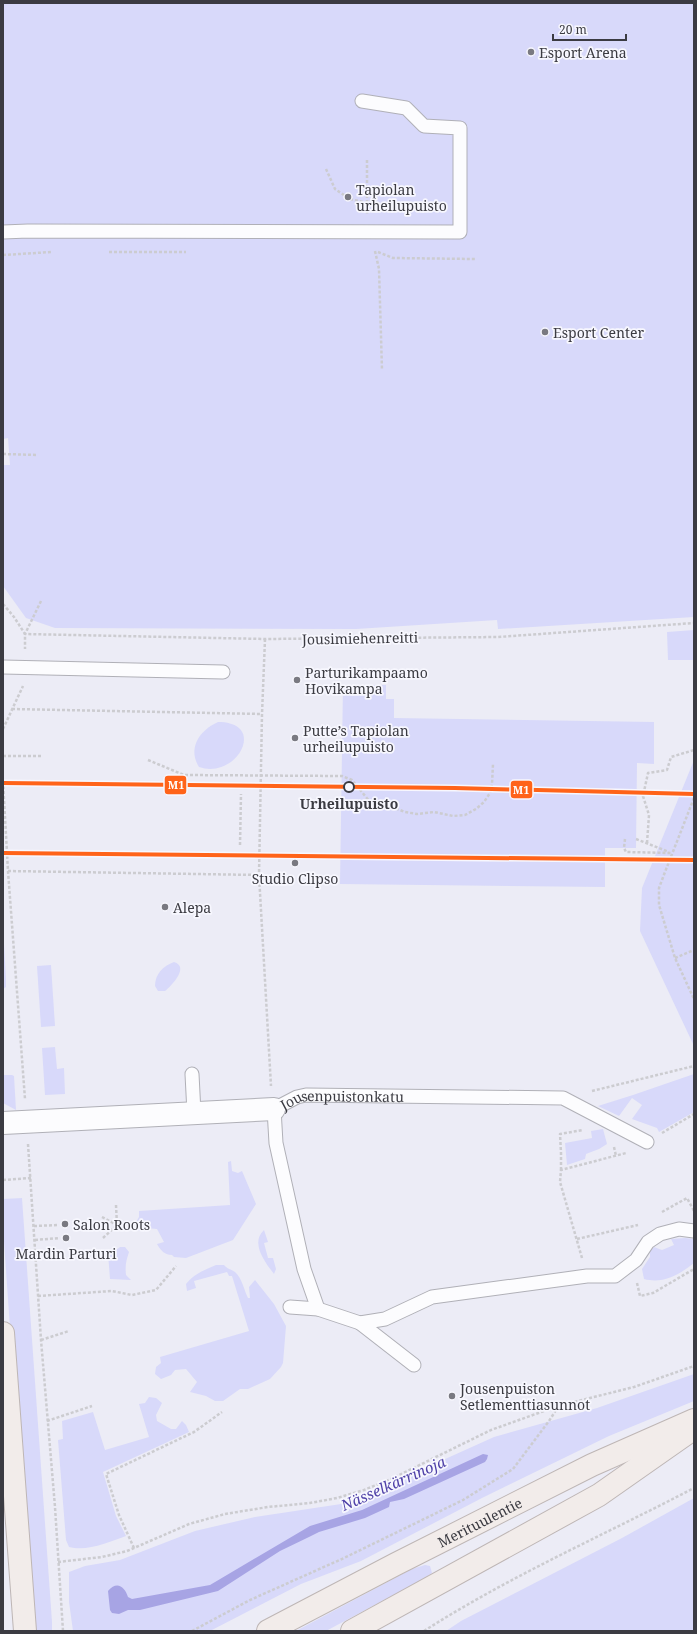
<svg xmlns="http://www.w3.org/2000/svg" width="697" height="1634" font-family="'Noto Serif',serif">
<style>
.green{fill:#d8d9fa}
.water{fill:#a7a4e4}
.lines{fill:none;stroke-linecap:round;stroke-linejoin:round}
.service-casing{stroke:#b0b0b7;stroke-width:15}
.minor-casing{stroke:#b0b0b7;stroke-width:24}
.primary-casing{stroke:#beb6b5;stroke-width:24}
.path{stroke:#ccccd0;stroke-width:2.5;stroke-dasharray:3 2;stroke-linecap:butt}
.service{stroke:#fcfcfe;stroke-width:13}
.minor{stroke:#fcfcfe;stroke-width:22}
.primary{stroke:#f2ecea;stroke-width:22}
.metro-1-casing{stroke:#f7f7fe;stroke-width:7}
.metro-1{stroke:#ff6319;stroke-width:4}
.poi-dot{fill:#797981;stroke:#f7f7fe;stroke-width:1.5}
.stop-dot{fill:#f7f7fe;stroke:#3b3b42;stroke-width:2}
.labels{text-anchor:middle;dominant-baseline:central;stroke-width:3.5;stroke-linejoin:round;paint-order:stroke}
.poi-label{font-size:14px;fill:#3b3b42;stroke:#f7f7fe;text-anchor:start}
.street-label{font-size:14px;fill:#3b3b42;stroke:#f7f7fe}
.stop-label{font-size:14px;font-weight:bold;fill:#3b3b42;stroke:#f7f7fe}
.water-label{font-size:15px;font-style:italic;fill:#4f41a8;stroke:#f7f7fe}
.line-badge{stroke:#f7f7fe;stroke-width:1.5}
.badge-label{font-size:11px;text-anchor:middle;font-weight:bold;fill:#fff}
</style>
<rect width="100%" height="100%" fill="#ececf6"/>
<!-- green -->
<g class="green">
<path d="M 3,3 L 694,3 L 694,617 L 498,629 L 497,620 L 356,629 L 55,628 L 26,618 L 3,586 L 3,465 L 10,465 L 8,438 L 3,439 Z"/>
<path d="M 694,630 L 694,660 L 668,660 L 667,632 Z"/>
<path d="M 343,685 L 386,685 L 386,699 L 394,699 L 394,718 L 654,722 L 654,764 L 637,763 L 636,848 L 605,848 L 605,887 L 340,884 Z"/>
<path d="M 218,722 C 268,722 237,780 199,767 C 187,748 200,730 218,722 Z"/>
<path d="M 694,760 L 694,1046 L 640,931 L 642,888 Z"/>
<path d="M 3,926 L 6,979 L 6,987 L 3,989 Z"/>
<path d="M 174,962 C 190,967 171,986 165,991 L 158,991 L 155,986 C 155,974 163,966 174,962 Z"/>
<path d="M 51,965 L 55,1026 L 41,1027 L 37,966 Z"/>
<path d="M 55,1047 L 57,1069 L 64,1068 L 65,1094 L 45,1095 L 42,1048 Z"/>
<path d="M 694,1074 L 694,1112 L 659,1132 L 657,1128 L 632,1119 L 642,1105 L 632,1098 L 619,1116 L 598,1106 L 633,1095 Z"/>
<path d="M 3,1075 L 12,1075 L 14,1076 L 16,1110 L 3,1103 Z"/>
<path d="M 603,1129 L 607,1144 L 599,1149 L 586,1154 L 585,1159 L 567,1165 L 565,1143 L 592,1138 L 591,1131 Z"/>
<path d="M 231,1161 L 232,1171 L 238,1173 L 242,1171 L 256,1204 L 233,1240 L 186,1258 L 174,1257 L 172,1255 C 165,1255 161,1251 157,1244 L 164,1242 L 157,1229 L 147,1228 L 140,1231 L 136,1229 L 135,1224 L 139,1217 L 139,1211 L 230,1205 L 228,1162 Z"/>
<path d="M 22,1198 L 52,1622 L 52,1631 L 31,1631 L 3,1227 L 3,1199 Z"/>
<path d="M 264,1230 L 268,1242 L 264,1243 L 268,1258 L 273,1258 L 276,1269 L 274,1274 C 265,1262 250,1243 264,1230 Z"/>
<path d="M 685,1238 L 694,1239 L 694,1263 C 679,1275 663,1284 644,1279 L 642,1269 L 650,1257 L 650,1251 L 654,1247 L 662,1250 L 674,1245 L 671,1239 Z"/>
<path d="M 120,1247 L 125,1247 L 129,1252 C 126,1261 125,1266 126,1275 L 131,1280 L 110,1279 L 108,1253 L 115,1251 Z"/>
<path d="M 216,1265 L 224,1265 C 227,1269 231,1269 235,1272 C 242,1278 244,1290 248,1298 L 250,1298 L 249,1287 L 255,1280 L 274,1304 L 286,1326 L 283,1363 L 281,1367 L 270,1379 L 248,1389 L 240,1389 L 223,1401 L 215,1401 L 206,1396 L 190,1392 L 197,1382 L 186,1369 L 175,1370 L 171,1375 L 161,1379 L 155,1374 L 156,1367 L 161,1363 L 160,1357 L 249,1331 L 232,1276 L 229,1276 L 227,1272 L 194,1281 L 196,1288 L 187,1291 L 186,1284 C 194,1274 204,1270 216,1265 Z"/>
<path d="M 694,1374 L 694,1401 L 609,1436 L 482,1498 L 361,1561 L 301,1584 L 210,1631 L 73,1631 L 69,1602 L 69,1572 L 85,1566 L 120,1560 L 195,1531 L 255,1517 L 341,1504 L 363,1496 L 494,1437 L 597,1408 Z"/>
<path d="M 149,1397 L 156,1398 L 162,1403 L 156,1415 L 157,1421 L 171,1429 L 176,1429 L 182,1421 L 186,1425 L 189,1432 L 103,1472 L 116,1516 L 126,1536 C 109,1542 87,1552 69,1547 L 66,1540 L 58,1440 L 63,1439 L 62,1421 L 93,1412 L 105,1450 L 149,1437 L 139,1404 L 145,1403 Z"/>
<path d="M 694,1498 L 694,1631 L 446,1631 L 461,1621 L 622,1538 Z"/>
<path d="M 425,1565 L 430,1566 L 432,1573 L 425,1578 L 326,1631 L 296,1631 L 412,1569 Z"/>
</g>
<!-- water -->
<path class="water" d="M 483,1454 L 488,1455 L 487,1459 L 485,1462 L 404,1499 L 390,1502 L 389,1507 L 365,1518 L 319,1532 L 309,1537 L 280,1551 L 218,1591 L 140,1610 L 128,1610 L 119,1614 L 112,1613 L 110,1610 L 108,1591 C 117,1580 125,1587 128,1597 L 132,1599 L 210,1585 L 310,1526 L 362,1510 Z"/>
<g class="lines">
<defs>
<g id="service">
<path d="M 3,232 L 28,231 L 460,232 L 460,128 L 424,126 L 406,108 L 362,101"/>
<path d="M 3,667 L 223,672"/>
<path d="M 192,1074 L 194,1113"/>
<path d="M 290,1307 L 318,1309 L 360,1323 L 385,1319 L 432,1297 L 587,1276 L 615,1276 L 636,1260 L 648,1242 L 660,1234 L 679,1229 L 694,1231"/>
<path id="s1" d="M 318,1309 L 304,1269 L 276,1143 L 274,1109 L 297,1097 L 306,1095 L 563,1098 L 647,1142"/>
<path d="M 360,1323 L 414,1365"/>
</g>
<path id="minor" d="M 3,1123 L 274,1109"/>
<g id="primary">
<path d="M 3,1333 L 25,1631"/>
<path id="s2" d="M 268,1631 L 396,1564 L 592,1465 L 694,1420"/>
<path d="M 352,1631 L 599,1495 L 686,1434"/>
</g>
</defs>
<!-- service casing -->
<use href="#service" class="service-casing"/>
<!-- minor casing -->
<use href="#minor" class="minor-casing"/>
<!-- primary casing -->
<use href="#primary" class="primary-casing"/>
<!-- path -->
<g class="path">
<path d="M 326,169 L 335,189 L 350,199 L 367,203 L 367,214"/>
<path d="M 367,203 L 367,158"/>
<path d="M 375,251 L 379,269 L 382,370"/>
<path d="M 109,252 L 186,252"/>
<path d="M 378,252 L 393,258 L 475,259"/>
<path d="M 3,255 L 52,252"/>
<path d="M 3,454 L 38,455"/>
<path d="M 41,601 L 25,634 L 265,639 L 498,637 L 694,623"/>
<path d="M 3,604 L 14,617 L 25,634 L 25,649"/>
<path d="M 265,639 L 262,714 L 259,875 L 271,1086"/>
<path d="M 12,709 L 262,714"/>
<path d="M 3,729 L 23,686"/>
<path d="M 3,756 L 42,756"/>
<path d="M 148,760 L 184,775 L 342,776 L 352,780 L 375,808 L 395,808 L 405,812 L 417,814 L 434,812 L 453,816 L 465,815 L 476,809 L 484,802 L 490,793 L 492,784 L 493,764"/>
<path d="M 3,781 L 8,871 L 25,1099"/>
<path d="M 694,798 L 665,872 L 659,888 L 659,905 L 675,958 L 694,999"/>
<path d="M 625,839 L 624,848 L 626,852 L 671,853"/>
<path d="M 636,839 L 669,852"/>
<path d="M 647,843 L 649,815 L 643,796 L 648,773 L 667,770 L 671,757 L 694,750"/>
<path d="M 240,845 L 241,794"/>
<path d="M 8,871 L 259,875"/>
<path d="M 675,958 L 694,950"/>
<path d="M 592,1091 L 694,1066"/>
<path d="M 662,1133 L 694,1114"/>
<path d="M 28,1144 L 41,1340 L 55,1507 L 63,1631"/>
<path d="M 614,1147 L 616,1156"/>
<path d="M 561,1170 L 561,1153 L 560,1134 L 583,1130"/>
<path d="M 3,1180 L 31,1178"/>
<path d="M 116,1205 L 117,1225"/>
<path d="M 662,1212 L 687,1198 L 694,1211"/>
<path d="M 102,1217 L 117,1225"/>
<path d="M 34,1226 L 59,1225"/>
<path d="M 103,1238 L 117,1225"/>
<path d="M 577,1239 L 638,1225"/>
<path d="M 35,1240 L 60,1238"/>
<path d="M 582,1258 L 560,1182 L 561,1170 L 626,1153"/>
<path d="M 637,1283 L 640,1296 L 653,1293 L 694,1269"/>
<path d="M 38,1296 L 112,1291 L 132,1295 L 156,1290 L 176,1266"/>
<path d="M 41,1340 L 69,1331"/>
<path d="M 47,1421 L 92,1406"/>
<path d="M 134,1548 L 119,1515 L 106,1474 L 194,1432 L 222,1412"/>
<path d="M 58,1562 L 102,1557 L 127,1551 L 189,1524 L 225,1514 L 268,1507 L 310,1503 L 337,1498 L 364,1490 L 391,1479 L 491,1430 L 558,1406 L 634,1387 L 694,1366"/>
<path d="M 192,1631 L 250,1600 L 344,1558 L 463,1500 L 513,1469 L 549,1421 L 558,1407"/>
<path d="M 424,1631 C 510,1576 604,1535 694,1488"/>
</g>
<!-- service -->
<use href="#service" class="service"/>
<!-- minor -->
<use href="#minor" class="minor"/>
<!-- primary -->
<use href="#primary" class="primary"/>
<defs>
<g id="metro-1">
<path d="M 3,783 L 455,788 L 694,794"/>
<path d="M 3,853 L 694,860"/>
</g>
</defs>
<!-- metro-1 casing -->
<use href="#metro-1" class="metro-1-casing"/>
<!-- metro-1 -->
<use href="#metro-1" class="metro-1"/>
</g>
<!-- markers -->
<g class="poi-dot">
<circle cx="531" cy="52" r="4"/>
<circle cx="348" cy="197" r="4"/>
<circle cx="545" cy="332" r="4"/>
<circle cx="297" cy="680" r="4"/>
<circle cx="295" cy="738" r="4"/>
<circle cx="295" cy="863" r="4"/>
<circle cx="165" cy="907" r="4"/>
<circle cx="65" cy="1224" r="4"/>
<circle cx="66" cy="1238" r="4"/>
<circle cx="452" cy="1396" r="4"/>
</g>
<circle class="stop-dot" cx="349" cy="787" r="5"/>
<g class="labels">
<!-- poi labels -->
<g class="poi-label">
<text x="539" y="52">Esport Arena</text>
<text x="356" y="189">Tapiolan<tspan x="356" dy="16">urheilupuisto</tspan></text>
<text x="553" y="332">Esport Center</text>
<text x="305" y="672">Parturikampaamo<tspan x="305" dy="16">Hovikampa</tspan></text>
<text x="303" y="730">Putte’s Tapiolan<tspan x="303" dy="16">urheilupuisto</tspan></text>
<text x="295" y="878" text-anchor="middle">Studio Clipso</text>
<text x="173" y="907">Alepa</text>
<text x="73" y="1224">Salon Roots</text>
<text x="66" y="1253" text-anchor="middle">Mardin Parturi</text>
<text x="460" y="1388">Jousenpuiston<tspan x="460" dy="16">Setlementtiasunnot</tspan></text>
</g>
<!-- street labels -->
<g class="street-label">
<text transform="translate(360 638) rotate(-1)">Jousimiehenreitti</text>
<text stroke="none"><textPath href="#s1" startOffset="276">Jousenpuistonkatu</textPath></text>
<text stroke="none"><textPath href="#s2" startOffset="238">Merituulentie</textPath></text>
</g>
<!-- stop labels -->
<g class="stop-label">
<text x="349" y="803">Urheilupuisto</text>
</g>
<!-- water labels -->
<g class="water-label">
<text transform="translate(393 1483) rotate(-24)">Nässelkärrinoja</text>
</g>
</g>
<g class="line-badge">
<rect x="164" y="775" width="23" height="20" rx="4" fill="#ff6319"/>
<rect x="510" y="780" width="23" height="19" rx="4" fill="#ff6319"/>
</g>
<g class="badge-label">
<text x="176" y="789">M1</text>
<text x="521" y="794">M1</text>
</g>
<!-- border -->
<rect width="697" height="1634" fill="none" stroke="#3b3b42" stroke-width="8"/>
<!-- scale -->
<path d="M553 34v6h73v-6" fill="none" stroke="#3b3b42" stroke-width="2"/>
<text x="559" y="34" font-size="12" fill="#3b3b42" stroke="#f7f7fe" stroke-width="3" paint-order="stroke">20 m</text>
</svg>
